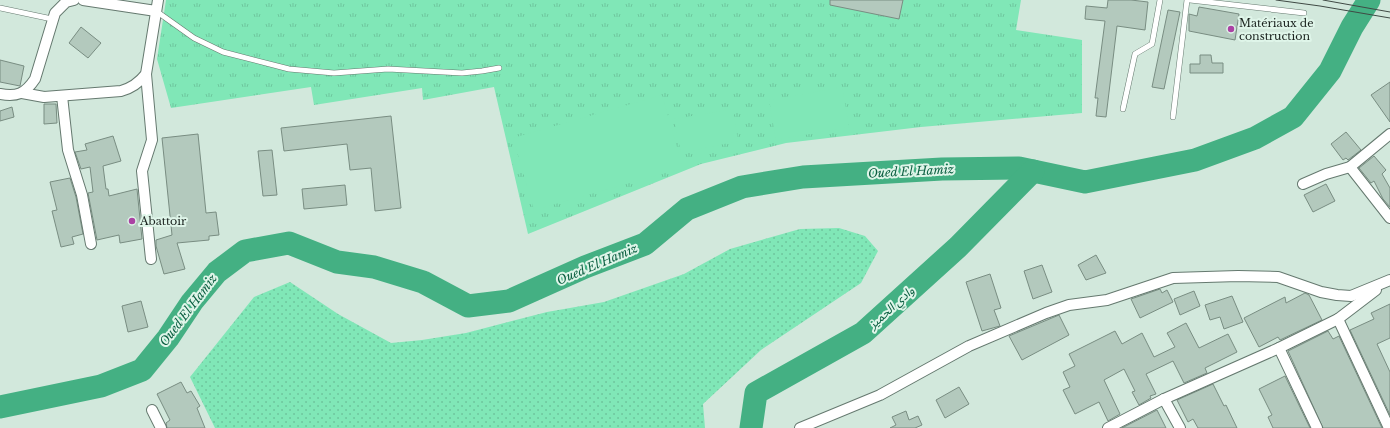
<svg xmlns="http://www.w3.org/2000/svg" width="1390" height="428" font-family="'Libre Baskerville','Noto Sans Arabic',serif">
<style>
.grass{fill:url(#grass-dots)}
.park{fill:url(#park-tufts)}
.pitch{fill:#80e7b7}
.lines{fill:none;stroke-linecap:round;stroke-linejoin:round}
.river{stroke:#44b083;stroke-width:23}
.building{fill:#b3c9bd;stroke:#798d82}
.service-casing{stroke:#65796f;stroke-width:6}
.minor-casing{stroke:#65796f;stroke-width:12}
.service{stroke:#fff;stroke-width:5}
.minor{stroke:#fff;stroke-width:10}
.tram{stroke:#3f4944;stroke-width:1}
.poi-dot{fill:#ab42a4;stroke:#dff5e9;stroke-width:1.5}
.labels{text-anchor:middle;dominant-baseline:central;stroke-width:4;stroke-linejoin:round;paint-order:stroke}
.poi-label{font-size:11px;fill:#19211d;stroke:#dff5e9;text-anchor:start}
.water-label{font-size:12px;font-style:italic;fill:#0c6042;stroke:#dff5e9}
</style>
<defs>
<pattern id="grass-dots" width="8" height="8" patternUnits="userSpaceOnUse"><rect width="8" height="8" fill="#80e7b7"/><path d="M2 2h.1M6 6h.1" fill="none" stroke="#6ec69d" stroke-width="1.8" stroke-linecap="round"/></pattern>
<pattern id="park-tufts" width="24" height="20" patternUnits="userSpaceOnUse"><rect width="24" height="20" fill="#80e7b7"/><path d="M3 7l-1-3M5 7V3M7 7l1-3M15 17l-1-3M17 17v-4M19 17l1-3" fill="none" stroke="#6ec69d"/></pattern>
</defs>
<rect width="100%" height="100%" fill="#d2e8dc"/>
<!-- grass -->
<path class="grass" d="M 839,228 L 865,236 L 878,251 L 861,283 L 761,350 L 703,404 L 705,428 L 215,428 L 190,377 L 254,297 L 290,282 L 338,314 L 391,343 L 422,340 L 466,333 L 547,312 L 604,302 L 684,274 L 730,249 L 800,229 Z"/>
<!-- park -->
<path class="park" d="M 166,0 L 1021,0 L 1016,30 L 1082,40 L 1082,113 L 921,127 L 786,143 L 701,164 L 528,234 L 494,87 L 423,100 L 422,88 L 314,105 L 311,87 L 171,108 L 157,59 Z"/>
<!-- pitch -->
<g class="pitch">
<path d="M 842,87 L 849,127 L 776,140 L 769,100 Z"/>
<path d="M 662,95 L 683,168 L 534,210 L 513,138 Z"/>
<path d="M 733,109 L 738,141 L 681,153 L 674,119 Z"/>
</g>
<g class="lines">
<!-- river -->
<g class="river">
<path d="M 0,407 L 101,386 L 142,370 L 168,338 L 192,302 L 217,272 L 245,251 L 289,243 L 337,262 L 374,267 L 423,282 L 468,306 L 509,301 L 585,267 L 645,244 L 687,209 L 742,187 L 803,177 L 942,169 L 1019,168 L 1085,182 L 1195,160 L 1255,138 L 1293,117 L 1330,71 L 1352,27 L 1369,0"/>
<path d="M 751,428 L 756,393 L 863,333 L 958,247 L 1033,171"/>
</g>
</g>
<!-- building -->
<g class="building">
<path d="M 830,0 L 903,0 L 899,19 L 830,5 Z"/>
<path d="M 1108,0 L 1131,0 L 1148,2 L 1145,30 L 1117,26 L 1106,117 L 1096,116 L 1098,98 L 1095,98 L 1105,21 L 1085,19 L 1086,6 L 1107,8 Z"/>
<path d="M 1199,7 L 1239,14 L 1235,40 L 1189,31 L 1189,14 L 1197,16 Z"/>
<path d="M 1168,10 L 1180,12 L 1164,89 L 1152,87 Z"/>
<path d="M 81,27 L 101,43 L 88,58 L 69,43 Z"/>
<path d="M 1200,55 L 1211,55 L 1212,63 L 1223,63 L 1223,73 L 1190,73 L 1190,64 L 1200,64 Z"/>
<path d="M 0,60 L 24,66 L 20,86 L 0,82 Z"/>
<path d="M 1390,82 L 1390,122 L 1371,95 Z"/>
<path d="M 44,104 L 56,104 L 57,123 L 44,124 Z"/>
<path d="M 12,107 L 14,117 L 0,121 L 0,111 Z"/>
<path d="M 391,116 L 401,208 L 375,211 L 371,168 L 350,170 L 347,144 L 284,151 L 281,128 Z"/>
<path d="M 1346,132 L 1361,150 L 1348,160 L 1346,158 L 1343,160 L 1331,144 Z"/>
<path d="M 198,134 L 206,213 L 216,212 L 219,235 L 209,236 L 209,240 L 177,243 L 185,269 L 164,274 L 156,246 L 156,240 L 172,235 L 162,138 Z"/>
<path d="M 113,136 L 121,161 L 103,166 L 106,189 L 108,189 L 109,196 L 137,189 L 142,239 L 120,243 L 119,235 L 97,240 L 88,193 L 93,192 L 90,167 L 81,169 L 75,152 L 87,150 L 85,144 Z"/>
<path d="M 272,150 L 277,195 L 263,196 L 258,151 Z"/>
<path d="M 1374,156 L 1386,170 L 1382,174 L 1390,188 L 1390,207 L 1383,199 L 1374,181 L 1371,183 L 1359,168 Z"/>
<path d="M 70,178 L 76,197 L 83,234 L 72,237 L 74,244 L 61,247 L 52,211 L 57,210 L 50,182 Z"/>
<path d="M 1326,184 L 1335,201 L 1313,212 L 1304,195 Z"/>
<path d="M 345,185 L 347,205 L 304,209 L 302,189 Z"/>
<path d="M 1096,255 L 1106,273 L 1086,280 L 1078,265 Z"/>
<path d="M 1042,265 L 1052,292 L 1033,299 L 1024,271 Z"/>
<path d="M 990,274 L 1001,308 L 994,310 L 1000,326 L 982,331 L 966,282 Z"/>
<path d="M 1160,289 L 1162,293 L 1167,290 L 1173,302 L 1140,318 L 1131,299 Z"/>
<path d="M 1194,291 L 1200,306 L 1180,315 L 1174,299 Z"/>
<path d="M 1305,293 L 1309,295 L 1322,320 L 1280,340 L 1278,337 L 1259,347 L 1244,318 L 1285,297 L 1286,303 Z"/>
<path d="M 1232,296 L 1243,322 L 1224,329 L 1220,317 L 1210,320 L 1205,305 Z"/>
<path d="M 141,301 L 148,327 L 128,332 L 122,306 Z"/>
<path d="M 1390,304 L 1390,338 L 1377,344 L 1390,372 L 1390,415 L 1350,330 L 1374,319 L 1371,313 Z"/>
<path d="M 1059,315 L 1069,335 L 1022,360 L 1009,336 Z"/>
<path d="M 1186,323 L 1199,348 L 1228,334 L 1237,352 L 1205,368 L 1207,373 L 1184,383 L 1173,361 L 1146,374 L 1156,394 L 1150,396 L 1151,398 L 1139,405 L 1132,392 L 1135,391 L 1124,369 L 1104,380 L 1120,414 L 1108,421 L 1099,402 L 1075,414 L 1063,390 L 1070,387 L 1063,372 L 1075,366 L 1069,354 L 1115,331 L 1122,344 L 1142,333 L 1154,357 L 1175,347 L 1167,333 Z"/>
<path d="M 1328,331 L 1333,339 L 1339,336 L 1382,428 L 1323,428 L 1288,351 Z"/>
<path d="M 1285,376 L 1310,428 L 1273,428 L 1268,417 L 1272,415 L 1259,389 Z"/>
<path d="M 181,382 L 187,393 L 191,391 L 200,406 L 197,408 L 205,428 L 167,428 L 166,423 L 170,420 L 157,394 Z"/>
<path d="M 1213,384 L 1224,406 L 1226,405 L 1237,428 L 1198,428 L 1193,419 L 1188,422 L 1177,400 Z"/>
<path d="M 959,387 L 969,404 L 945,418 L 936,400 Z"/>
<path d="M 1157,410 L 1166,428 L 1122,428 Z"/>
<path d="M 906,411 L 909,420 L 918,416 L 922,425 L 915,428 L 890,428 L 896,425 L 892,417 Z"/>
</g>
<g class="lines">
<defs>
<g id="service">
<path d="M 1190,0 L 1304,13"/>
<path d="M 0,8 L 52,19"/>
<path d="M 156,11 L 194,38 L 223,52 L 289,69 L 334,73 L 388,69 L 462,73 L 482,71 L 499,68"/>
<path d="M 1123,109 L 1135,54 L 1152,44 L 1160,0"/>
<path d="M 1173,117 L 1187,0"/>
</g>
<g id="minor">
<path d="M 83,0 L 156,11"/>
<path d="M 146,74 L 152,140 L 142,171 L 151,259"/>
<path d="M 22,93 L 44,97 L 121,91 C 132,88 139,83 146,74 L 158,0"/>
<path d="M 0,94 C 17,97 25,94 35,79 L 55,13 L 66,2 L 74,0"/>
<path d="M 62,96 L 68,150 L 82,195 L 91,244"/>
<path d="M 1350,167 L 1390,218"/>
<path d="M 1303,184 L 1326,174 L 1350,167 L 1390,134"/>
<path d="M 1338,319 L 1376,290"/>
<path d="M 1279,348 L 1317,428"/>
<path d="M 152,410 L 161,428"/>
<path d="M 800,428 L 880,395 L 969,346 L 1046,313 L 1069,305 L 1107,300 L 1173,278 L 1238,276 L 1278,277 L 1321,292 L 1337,295 L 1351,296 L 1390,280"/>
<path d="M 1108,428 L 1164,399"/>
<path d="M 1180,428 L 1164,399 L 1279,348 L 1338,319 L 1389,428"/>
</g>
</defs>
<!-- service casing -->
<use href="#service" class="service-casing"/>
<!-- minor casing -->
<use href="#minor" class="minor-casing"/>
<!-- service -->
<use href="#service" class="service"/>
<!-- minor -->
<use href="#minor" class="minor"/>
<!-- tram -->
<g class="tram">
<path d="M 1276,0 L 1320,6 L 1390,18"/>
<path d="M 1323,0 L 1390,12"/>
</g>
</g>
<!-- markers -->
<g class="poi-dot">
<circle cx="1231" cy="29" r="4"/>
<circle cx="132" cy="221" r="4"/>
</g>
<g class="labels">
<!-- poi labels -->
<g class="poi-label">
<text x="1239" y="23">Matériaux de<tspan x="1239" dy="13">construction</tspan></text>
<text x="140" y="221">Abattoir</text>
</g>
<!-- water labels -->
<g class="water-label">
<text transform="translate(911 171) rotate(-3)">Oued El Hamiz</text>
<text transform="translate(597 264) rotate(-23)">Oued El Hamiz</text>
<text transform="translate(891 307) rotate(-42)">وادي الحميز</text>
<text transform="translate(188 310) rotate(-53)">Oued El Hamiz</text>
</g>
</g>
</svg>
